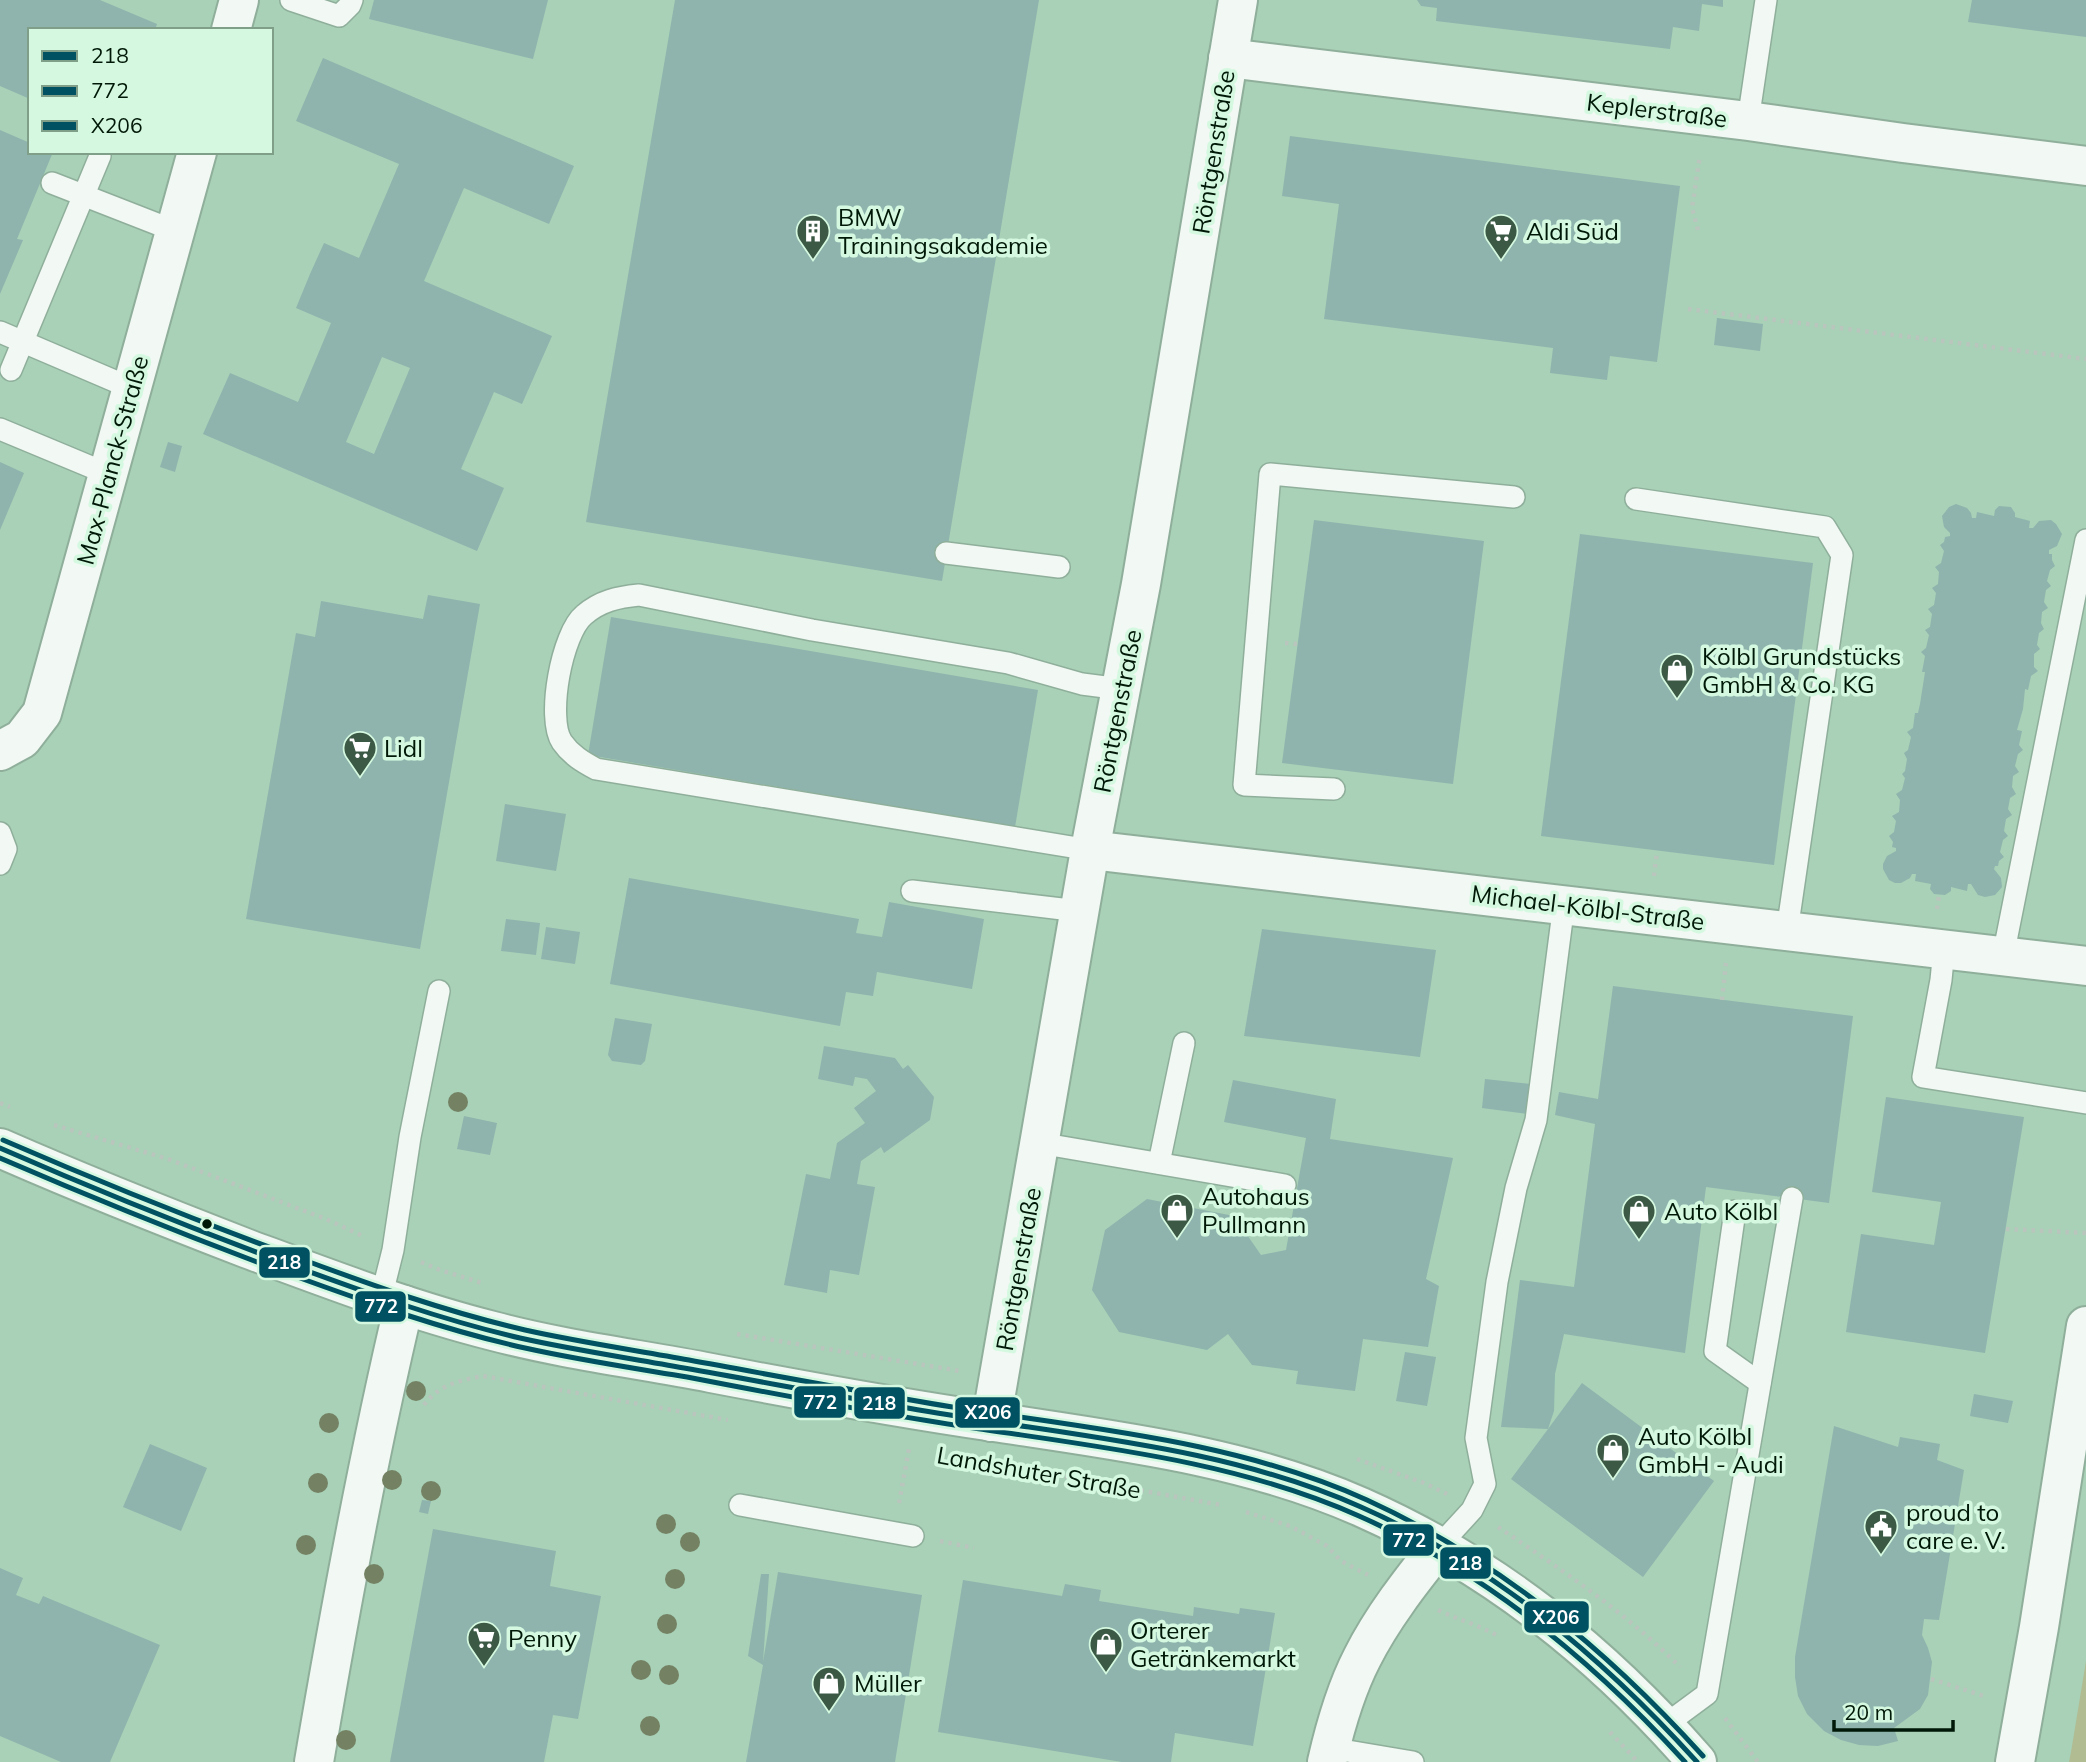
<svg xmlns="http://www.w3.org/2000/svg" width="2086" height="1762" font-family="Mulish,sans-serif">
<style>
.green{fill:#b1bc93}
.building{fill:#8eb4ad;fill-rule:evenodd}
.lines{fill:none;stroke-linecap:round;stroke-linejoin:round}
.lane-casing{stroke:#8faf9b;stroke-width:24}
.street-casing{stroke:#8faf9b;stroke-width:42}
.secondary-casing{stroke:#8faf9b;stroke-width:42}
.path{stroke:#b9c5bd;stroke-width:4.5;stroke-dasharray:3.5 5;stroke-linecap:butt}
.lane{stroke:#f2f8f4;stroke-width:21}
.street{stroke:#f2f8f4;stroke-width:38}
.secondary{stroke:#f2f8f4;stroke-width:38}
.bus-1-casing{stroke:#d5f9e0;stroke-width:10}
.bus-2-casing{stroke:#d5f9e0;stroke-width:10}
.bus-3-casing{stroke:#d5f9e0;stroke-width:10}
.bus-1{stroke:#005262;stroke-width:5}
.bus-2{stroke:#005262;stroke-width:5}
.bus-3{stroke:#005262;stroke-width:5}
.tree{fill:#748263}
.bus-dot{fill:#001807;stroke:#d5f9e0;stroke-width:2.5}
.labels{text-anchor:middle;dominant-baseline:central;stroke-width:7;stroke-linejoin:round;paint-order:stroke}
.street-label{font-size:24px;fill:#001807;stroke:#d5f9e0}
.poi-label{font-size:24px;fill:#001807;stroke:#d5f9e0;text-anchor:start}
.line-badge{stroke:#d5f9e0;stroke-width:2.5}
.badge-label{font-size:19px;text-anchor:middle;font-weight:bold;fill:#fff}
</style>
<rect width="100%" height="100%" fill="#a8d1b7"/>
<!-- green -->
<path class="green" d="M 2086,1661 L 2086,1762 L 2069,1762 L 2071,1752 Z"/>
<!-- building -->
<g class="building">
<path d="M 0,0 L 100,0 L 157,24 L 155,30 L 30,30 L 30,99 L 0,86 Z"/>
<path d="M 374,0 L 548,0 L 533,59 L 369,19 Z"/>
<path d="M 675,0 L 1039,0 L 942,581 L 586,522 Z"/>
<path d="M 1417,0 L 1723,0 L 1723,7 L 1702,4 L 1699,31 L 1673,27 L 1670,49 L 1436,21 L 1437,8 L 1421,6 Z"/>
<path d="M 1972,0 L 2086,0 L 2086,37 L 1968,22 Z"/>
<path d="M 323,58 L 574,166 L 549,224 L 464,188 L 424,281 L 552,336 L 522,404 L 494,392 L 461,469 L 504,488 L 477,551 L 203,434 L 230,373 L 298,402 L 331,323 L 296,308 L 310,274 L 324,243 L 359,258 L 399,164 L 296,121 ZM 382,357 L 410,368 L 374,454 L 346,442 Z"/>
<path d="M 0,130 L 30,143 L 30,152 L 53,152 L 17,239 L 23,240 L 0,294 Z"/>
<path d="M 1290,136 L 1680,186 L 1657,362 L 1610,356 L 1607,380 L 1550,373 L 1553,348 L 1324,319 L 1339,204 L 1282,196 Z"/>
<path d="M 1717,318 L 1763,324 L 1760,351 L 1714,345 Z"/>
<path d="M 168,442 L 182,446 L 175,472 L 160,467 Z"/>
<path d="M 0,462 L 24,473 L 0,530 Z"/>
<path d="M 1956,504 L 1967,508 L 1971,513 L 1972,518 L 1976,518 L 1977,512 L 1994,516 L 1995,510 L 1999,506 L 2011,507 L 2015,513 L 2015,517 L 2030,521 L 2029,528 L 2033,528 L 2039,521 L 2051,520 L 2056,524 L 2062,534 L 2057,546 L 2049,550 L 2049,554 L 2052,554 L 2052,560 L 2055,566 L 2050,570 L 2047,581 L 2051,586 L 2046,590 L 2044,602 L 2048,608 L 2042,612 L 2041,623 L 2044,629 L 2039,633 L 2037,645 L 2040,649 L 2034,654 L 2034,667 L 2038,671 L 2031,676 L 2028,690 L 2025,689 L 2023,709 L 2017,730 L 2022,731 L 2019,745 L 2023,750 L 2018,754 L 2015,766 L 2019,772 L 2013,776 L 2012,787 L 2016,794 L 2010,798 L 2008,809 L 2012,815 L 2006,819 L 2004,831 L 2008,836 L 2003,840 L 2000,852 L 2004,857 L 1999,861 L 1998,866 L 1995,866 L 1994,869 L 2001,878 L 2002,887 L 1995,895 L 1985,897 L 1978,895 L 1971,884 L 1968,884 L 1967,891 L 1951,887 L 1951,891 L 1945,895 L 1934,894 L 1930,889 L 1931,884 L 1915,881 L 1916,874 L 1912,874 L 1910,878 L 1901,883 L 1895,883 L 1889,880 L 1883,869 L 1883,864 L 1887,856 L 1896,851 L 1896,848 L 1892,847 L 1893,842 L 1889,836 L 1894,832 L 1896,821 L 1892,816 L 1899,812 L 1900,800 L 1896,794 L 1902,790 L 1905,778 L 1902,774 L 1905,771 L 1907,759 L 1904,753 L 1908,750 L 1911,737 L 1907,732 L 1913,728 L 1915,713 L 1918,713 L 1920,704 L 1925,672 L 1922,672 L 1925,656 L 1921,652 L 1926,648 L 1929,635 L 1925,630 L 1930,627 L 1932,614 L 1928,609 L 1934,605 L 1936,593 L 1932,588 L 1938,584 L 1939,572 L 1935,567 L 1941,563 L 1944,551 L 1940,545 L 1944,542 L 1945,537 L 1950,536 L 1950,533 L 1944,527 L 1942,516 L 1949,507 Z"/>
<path d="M 1314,520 L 1484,541 L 1453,784 L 1282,763 Z"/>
<path d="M 1580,534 L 1813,563 L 1774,865 L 1541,836 Z"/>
<path d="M 428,595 L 480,604 L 420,949 L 246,919 L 296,633 L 315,637 L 321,601 L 423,619 Z"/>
<path d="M 611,617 L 1038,690 L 1015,827 L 588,755 Z"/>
<path d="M 505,804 L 566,814 L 556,871 L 496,861 Z"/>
<path d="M 629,878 L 859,919 L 856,933 L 882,937 L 889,902 L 984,919 L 972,989 L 877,972 L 873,996 L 846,992 L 840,1026 L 610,984 Z"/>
<path d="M 506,919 L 540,923 L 536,955 L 501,951 Z"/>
<path d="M 546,927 L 580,932 L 575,964 L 541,959 Z"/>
<path d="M 1262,929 L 1436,950 L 1420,1057 L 1244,1036 Z"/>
<path d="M 1613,986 L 1853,1016 L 1829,1203 L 1706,1187 L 1685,1353 L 1564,1334 L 1555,1374 L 1554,1411 L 1548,1429 L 1501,1427 L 1520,1280 L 1574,1287 L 1595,1124 L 1555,1115 L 1559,1092 L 1598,1099 Z"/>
<path d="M 615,1018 L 652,1024 L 645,1061 L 641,1065 L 612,1061 L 608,1055 Z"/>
<path d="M 824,1046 L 895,1058 L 903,1069 L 908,1065 L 934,1097 L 930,1120 L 884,1153 L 881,1147 L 861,1161 L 857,1184 L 875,1187 L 859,1275 L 830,1270 L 827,1293 L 784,1285 L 806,1174 L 830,1179 L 837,1143 L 865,1123 L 854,1108 L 876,1091 L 867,1079 L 855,1077 L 853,1086 L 818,1079 Z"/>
<path d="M 1485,1079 L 1531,1084 L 1528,1114 L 1482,1108 Z"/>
<path d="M 1233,1080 L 1336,1099 L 1330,1139 L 1453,1158 L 1426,1279 L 1439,1286 L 1428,1347 L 1363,1339 L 1355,1391 L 1296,1384 L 1298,1371 L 1252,1365 L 1228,1334 L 1207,1350 L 1119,1332 L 1092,1290 L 1105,1230 L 1147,1199 L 1234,1216 L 1261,1255 L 1286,1250 L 1306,1138 L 1224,1122 Z"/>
<path d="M 1886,1097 L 2024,1117 L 1985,1353 L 1846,1332 L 1861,1234 L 1934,1245 L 1941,1202 L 1872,1192 Z"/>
<path d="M 464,1116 L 497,1123 L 490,1155 L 457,1149 Z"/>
<path d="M 1405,1352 L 1436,1357 L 1427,1406 L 1396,1401 Z"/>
<path d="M 1582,1383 L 1714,1481 L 1643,1577 L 1511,1479 Z"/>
<path d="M 1974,1394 L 2013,1401 L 2008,1423 L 1970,1416 Z"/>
<path d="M 1834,1426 L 1898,1447 L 1900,1437 L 1940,1444 L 1937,1460 L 1964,1470 L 1939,1620 L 1924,1619 L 1922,1635 L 1928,1648 L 1932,1662 L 1928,1695 L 1920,1709 L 1894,1728 L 1898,1741 L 1878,1746 L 1859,1745 L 1841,1740 L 1824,1731 L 1807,1714 L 1798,1696 L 1795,1677 L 1795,1657 Z"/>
<path d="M 150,1444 L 207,1468 L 181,1531 L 123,1507 Z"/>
<path d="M 422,1500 L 431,1501 L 428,1514 L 419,1512 Z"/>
<path d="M 433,1529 L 556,1551 L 550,1586 L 601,1596 L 578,1719 L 553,1715 L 544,1762 L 390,1762 Z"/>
<path d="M 0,1568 L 23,1578 L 16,1595 L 39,1604 L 43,1596 L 160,1645 L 110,1762 L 61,1762 L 0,1736 Z"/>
<path d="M 778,1572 L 922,1595 L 895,1762 L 746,1762 L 763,1665 L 748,1656 L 761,1574 L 769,1574 L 763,1662 Z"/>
<path d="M 963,1580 L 1062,1596 L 1065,1584 L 1101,1590 L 1099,1601 L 1193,1616 L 1194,1607 L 1239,1614 L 1240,1608 L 1275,1613 L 1253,1746 L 1175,1733 L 1171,1762 L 1122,1762 L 938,1732 Z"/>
</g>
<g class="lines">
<defs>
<g id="lane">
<path d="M 291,0 L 339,16 L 350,5 L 352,0"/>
<path d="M 1748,121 L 1766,0"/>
<path d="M 52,183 L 175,231"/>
<path d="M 0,332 L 131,388"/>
<path d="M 11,370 L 100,156"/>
<path d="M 0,429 L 108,474"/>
<path d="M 1636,499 L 1825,527 L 1842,555 L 1787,931"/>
<path d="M 946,553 L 1059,567"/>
<path d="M 1334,789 L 1244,785 L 1270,474 L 1514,497"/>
<path d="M 0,833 L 6,849 L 0,864"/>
<path d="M 1090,850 L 596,769 C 583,762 571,755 562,742 C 546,718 562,633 584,615 C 600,601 618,597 639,595 L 812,630 L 1008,663 L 1082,684 L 1121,689"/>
<path d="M 912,891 L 1079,911"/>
<path d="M 1944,949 L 1941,980 L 1923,1077 L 2086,1103"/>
<path d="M 2003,956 L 2086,540"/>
<path d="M 1039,1143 L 1285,1185"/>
<path d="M 1159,1163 L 1184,1043"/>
<path d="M 1735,1211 L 1715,1351 L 1760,1383"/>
<path d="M 381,1298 L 393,1250 L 410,1137 L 439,991"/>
<path d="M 740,1505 L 913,1536"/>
<path d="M 1439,1546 L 1472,1510 L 1485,1484 L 1476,1438 L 1497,1282 L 1516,1188 L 1536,1120 L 1564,904"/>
<path d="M 1665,1725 L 1707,1694 L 1792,1198"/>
<path d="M 1330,1748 L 1413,1762"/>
</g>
<g id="street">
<path d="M 231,30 L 239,0"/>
<path d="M 1228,58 L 1748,121 L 1903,143 L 2086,166"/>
<path d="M 0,751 L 22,739 L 42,713 L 197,152"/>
<path d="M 1090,850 L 2086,966"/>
<path d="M 991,1422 L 1090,850 L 1141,584 L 1238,0"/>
<path d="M 314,1762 C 340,1609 368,1456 404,1305"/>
<path d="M 1327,1762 C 1335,1727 1345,1691 1362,1658 C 1382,1618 1411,1581 1439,1546"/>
<path d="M 2015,1762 L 2039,1627 L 2086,1326"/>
</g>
<path id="secondary" d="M 0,1148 C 82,1184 165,1217 248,1249 C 329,1279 410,1310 493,1331 C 565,1350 639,1359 711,1373 C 805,1391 899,1408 994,1422 C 1118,1441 1246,1456 1361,1507 C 1494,1566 1602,1653 1697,1762"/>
</defs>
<!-- lane casing -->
<use href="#lane" class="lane-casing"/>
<!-- street casing -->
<use href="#street" class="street-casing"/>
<!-- secondary casing -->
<use href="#secondary" class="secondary-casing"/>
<!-- path -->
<g class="path">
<path d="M 1698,230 L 1692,208 L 1700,155"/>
<path d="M 1688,309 L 2086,359"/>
<path d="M 1285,643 L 1297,644"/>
<path d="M 1654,876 L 1657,851"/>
<path d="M 1937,909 L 1939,895"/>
<path d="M 1722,1000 L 1726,963"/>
<path d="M 0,1103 L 10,1107"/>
<path d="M 54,1125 L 168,1159 L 326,1219 L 365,1237"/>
<path d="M 2006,1229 L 2086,1233"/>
<path d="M 421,1262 L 440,1270 L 482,1283"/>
<path d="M 737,1334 L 960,1371"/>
<path d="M 424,1405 C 438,1385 461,1380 483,1376 L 728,1420"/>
<path d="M 1357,1459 L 1424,1483 L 1447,1494"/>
<path d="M 1040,1472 L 1221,1505"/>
<path d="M 899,1503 L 909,1449"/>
<path d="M 1246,1512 L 1290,1526 L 1327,1546 L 1341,1561 L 1368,1575"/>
<path d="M 1498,1527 C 1562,1570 1626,1613 1680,1667"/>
<path d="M 940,1541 L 974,1548"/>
<path d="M 1438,1610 C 1459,1620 1479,1625 1500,1637"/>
<path d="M 1931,1679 L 1987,1697"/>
<path d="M 1725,1718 L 1758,1762"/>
<path d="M 1610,1732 L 1638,1762"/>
</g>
<!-- lane -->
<use href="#lane" class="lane"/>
<!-- street -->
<use href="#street" class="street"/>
<!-- secondary -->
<use href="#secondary" class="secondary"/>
<defs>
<path id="bus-1" d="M 0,1148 C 96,1190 193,1229 291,1265 C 367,1293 442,1320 520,1338 C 574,1350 629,1358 684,1368 C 781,1385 878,1404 975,1419 C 1105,1439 1240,1453 1361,1507 C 1493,1565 1601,1656 1697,1762"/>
<path id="bus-2" d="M 0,1158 C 95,1199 192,1238 289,1274 C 366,1302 444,1330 525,1348 C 579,1360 633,1368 687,1377 C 780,1395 873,1413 967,1427 C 1099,1447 1236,1461 1359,1516 C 1486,1572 1592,1660 1685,1762"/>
<path id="bus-3" d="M 3,1140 C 100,1182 197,1221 296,1257 C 371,1285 447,1312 525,1330 C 579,1342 634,1350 689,1360 C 783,1377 877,1395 971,1410 C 1105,1430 1243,1444 1367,1500 C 1500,1561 1606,1649 1703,1756"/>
</defs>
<!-- bus-1 casing -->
<use href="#bus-1" class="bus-1-casing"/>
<!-- bus-2 casing -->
<use href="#bus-2" class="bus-2-casing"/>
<!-- bus-3 casing -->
<use href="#bus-3" class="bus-3-casing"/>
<!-- bus-1 -->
<use href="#bus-1" class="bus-1"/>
<!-- bus-2 -->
<use href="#bus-2" class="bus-2"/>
<!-- bus-3 -->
<use href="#bus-3" class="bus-3"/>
</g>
<!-- trees -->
<g class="tree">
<circle cx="458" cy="1102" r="10"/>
<circle cx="416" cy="1391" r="10"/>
<circle cx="329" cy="1423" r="10"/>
<circle cx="392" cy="1480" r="10"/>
<circle cx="318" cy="1483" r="10"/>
<circle cx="431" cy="1491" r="10"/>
<circle cx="666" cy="1524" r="10"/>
<circle cx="690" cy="1542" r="10"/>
<circle cx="306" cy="1545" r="10"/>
<circle cx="374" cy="1574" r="10"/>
<circle cx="675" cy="1579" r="10"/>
<circle cx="667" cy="1624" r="10"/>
<circle cx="641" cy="1670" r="10"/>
<circle cx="669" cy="1675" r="10"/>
<circle cx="650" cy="1726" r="10"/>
<circle cx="346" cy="1740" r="10"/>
</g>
<!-- icons -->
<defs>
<symbol id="building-pin" viewBox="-11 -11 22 30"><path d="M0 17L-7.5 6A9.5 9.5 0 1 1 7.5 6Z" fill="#3b5945" stroke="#d5f9e0"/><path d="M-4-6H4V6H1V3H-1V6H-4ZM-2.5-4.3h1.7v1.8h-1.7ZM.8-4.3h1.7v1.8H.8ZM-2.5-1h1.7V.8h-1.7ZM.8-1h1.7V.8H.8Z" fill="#fff"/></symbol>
<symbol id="supermarket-pin" viewBox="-11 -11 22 30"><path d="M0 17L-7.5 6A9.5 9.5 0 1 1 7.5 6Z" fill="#3b5945" stroke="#d5f9e0"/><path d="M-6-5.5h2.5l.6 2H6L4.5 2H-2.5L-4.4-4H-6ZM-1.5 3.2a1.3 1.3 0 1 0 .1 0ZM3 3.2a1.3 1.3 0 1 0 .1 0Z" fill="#fff"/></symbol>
<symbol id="shop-pin" viewBox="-11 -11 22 30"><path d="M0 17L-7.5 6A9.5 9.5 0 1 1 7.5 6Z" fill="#3b5945" stroke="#d5f9e0"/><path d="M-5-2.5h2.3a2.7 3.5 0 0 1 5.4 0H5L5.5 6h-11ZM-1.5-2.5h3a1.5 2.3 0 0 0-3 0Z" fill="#fff"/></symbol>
<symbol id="civic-pin" viewBox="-11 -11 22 30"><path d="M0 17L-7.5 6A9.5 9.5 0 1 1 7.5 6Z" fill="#3b5945" stroke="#d5f9e0"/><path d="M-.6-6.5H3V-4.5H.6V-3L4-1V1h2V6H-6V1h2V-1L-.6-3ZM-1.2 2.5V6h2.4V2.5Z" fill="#fff"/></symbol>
</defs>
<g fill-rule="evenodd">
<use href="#building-pin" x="794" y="212" width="38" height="52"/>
<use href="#supermarket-pin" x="1482" y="212" width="38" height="52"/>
<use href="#shop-pin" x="1658" y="651" width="38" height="52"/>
<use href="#supermarket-pin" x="341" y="729" width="38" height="52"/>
<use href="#shop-pin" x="1158" y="1191" width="38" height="52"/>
<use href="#shop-pin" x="1620" y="1192" width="38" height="52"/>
<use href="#shop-pin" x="1594" y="1431" width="38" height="52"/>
<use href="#civic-pin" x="1862" y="1507" width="38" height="52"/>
<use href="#supermarket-pin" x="465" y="1619" width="38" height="52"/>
<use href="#shop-pin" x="1087" y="1625" width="38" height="52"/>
<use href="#shop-pin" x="810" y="1664" width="38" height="52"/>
</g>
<!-- markers -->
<circle class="bus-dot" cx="207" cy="1224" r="6"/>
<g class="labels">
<!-- street labels -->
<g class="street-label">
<text transform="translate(1657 110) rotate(7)">Keplerstraße</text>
<text transform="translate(1213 152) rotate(-81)">Röntgenstraße</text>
<text transform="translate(112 460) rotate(-75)">Max-Planck-Straße</text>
<text transform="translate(1117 711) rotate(-79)">Röntgenstraße</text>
<text transform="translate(1588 907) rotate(7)">Michael-Kölbl-Straße</text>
<text transform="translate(1018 1269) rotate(-80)">Röntgenstraße</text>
<text transform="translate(1039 1472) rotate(10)">Landshuter Straße</text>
</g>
<!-- poi labels -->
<g class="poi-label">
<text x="838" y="217">BMW<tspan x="838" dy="28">Trainingsakademie</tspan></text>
<text x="1526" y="231">Aldi Süd</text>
<text x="1702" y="656">Kölbl Grundstücks<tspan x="1702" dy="28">GmbH &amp; Co. KG</tspan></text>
<text x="384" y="748">Lidl</text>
<text x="1202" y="1196">Autohaus<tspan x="1202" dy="28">Pullmann</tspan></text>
<text x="1664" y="1211">Auto Kölbl</text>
<text x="1638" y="1436">Auto Kölbl<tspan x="1638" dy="28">GmbH - Audi</tspan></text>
<text x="1906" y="1512">proud to<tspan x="1906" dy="28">care e. V.</tspan></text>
<text x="1130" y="1630">Orterer<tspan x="1130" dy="28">Getränkemarkt</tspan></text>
<text x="508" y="1638">Penny</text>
<text x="854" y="1683">Müller</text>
</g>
</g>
<g class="line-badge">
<rect x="258" y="1246" width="53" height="33" rx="7" fill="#005262"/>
<rect x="354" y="1290" width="53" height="33" rx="7" fill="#005262"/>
<rect x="793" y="1385" width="54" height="34" rx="7" fill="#005262"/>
<rect x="853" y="1386" width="53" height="34" rx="7" fill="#005262"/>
<rect x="954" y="1396" width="67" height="33" rx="7" fill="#005262"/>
<rect x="1382" y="1523" width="53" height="34" rx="7" fill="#005262"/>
<rect x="1439" y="1546" width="53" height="34" rx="7" fill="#005262"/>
<rect x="1523" y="1600" width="67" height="34" rx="7" fill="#005262"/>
</g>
<g class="badge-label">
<text x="284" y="1269">218</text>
<text x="381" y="1313">772</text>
<text x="820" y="1409">772</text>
<text x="879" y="1410">218</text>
<text x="988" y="1419">X206</text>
<text x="1409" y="1547">772</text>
<text x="1465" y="1570">218</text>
<text x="1556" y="1624">X206</text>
</g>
<!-- legend -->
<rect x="28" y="28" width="245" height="126" fill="#d5f9e0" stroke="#809f89" stroke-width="2"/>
<rect x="42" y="51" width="35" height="10" fill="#005262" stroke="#809f89" stroke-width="2"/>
<text x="91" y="63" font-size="21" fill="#001807">218</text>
<rect x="42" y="86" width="35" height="10" fill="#005262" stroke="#809f89" stroke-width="2"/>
<text x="91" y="98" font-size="21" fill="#001807">772</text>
<rect x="42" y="121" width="35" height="10" fill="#005262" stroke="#809f89" stroke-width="2"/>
<text x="91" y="133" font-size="21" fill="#001807">X206</text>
<!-- scale -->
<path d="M1834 1720v10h119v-10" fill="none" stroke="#001807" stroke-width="3.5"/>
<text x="1844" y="1720" font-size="21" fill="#001807" stroke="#d5f9e0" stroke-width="5" paint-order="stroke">20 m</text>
</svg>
